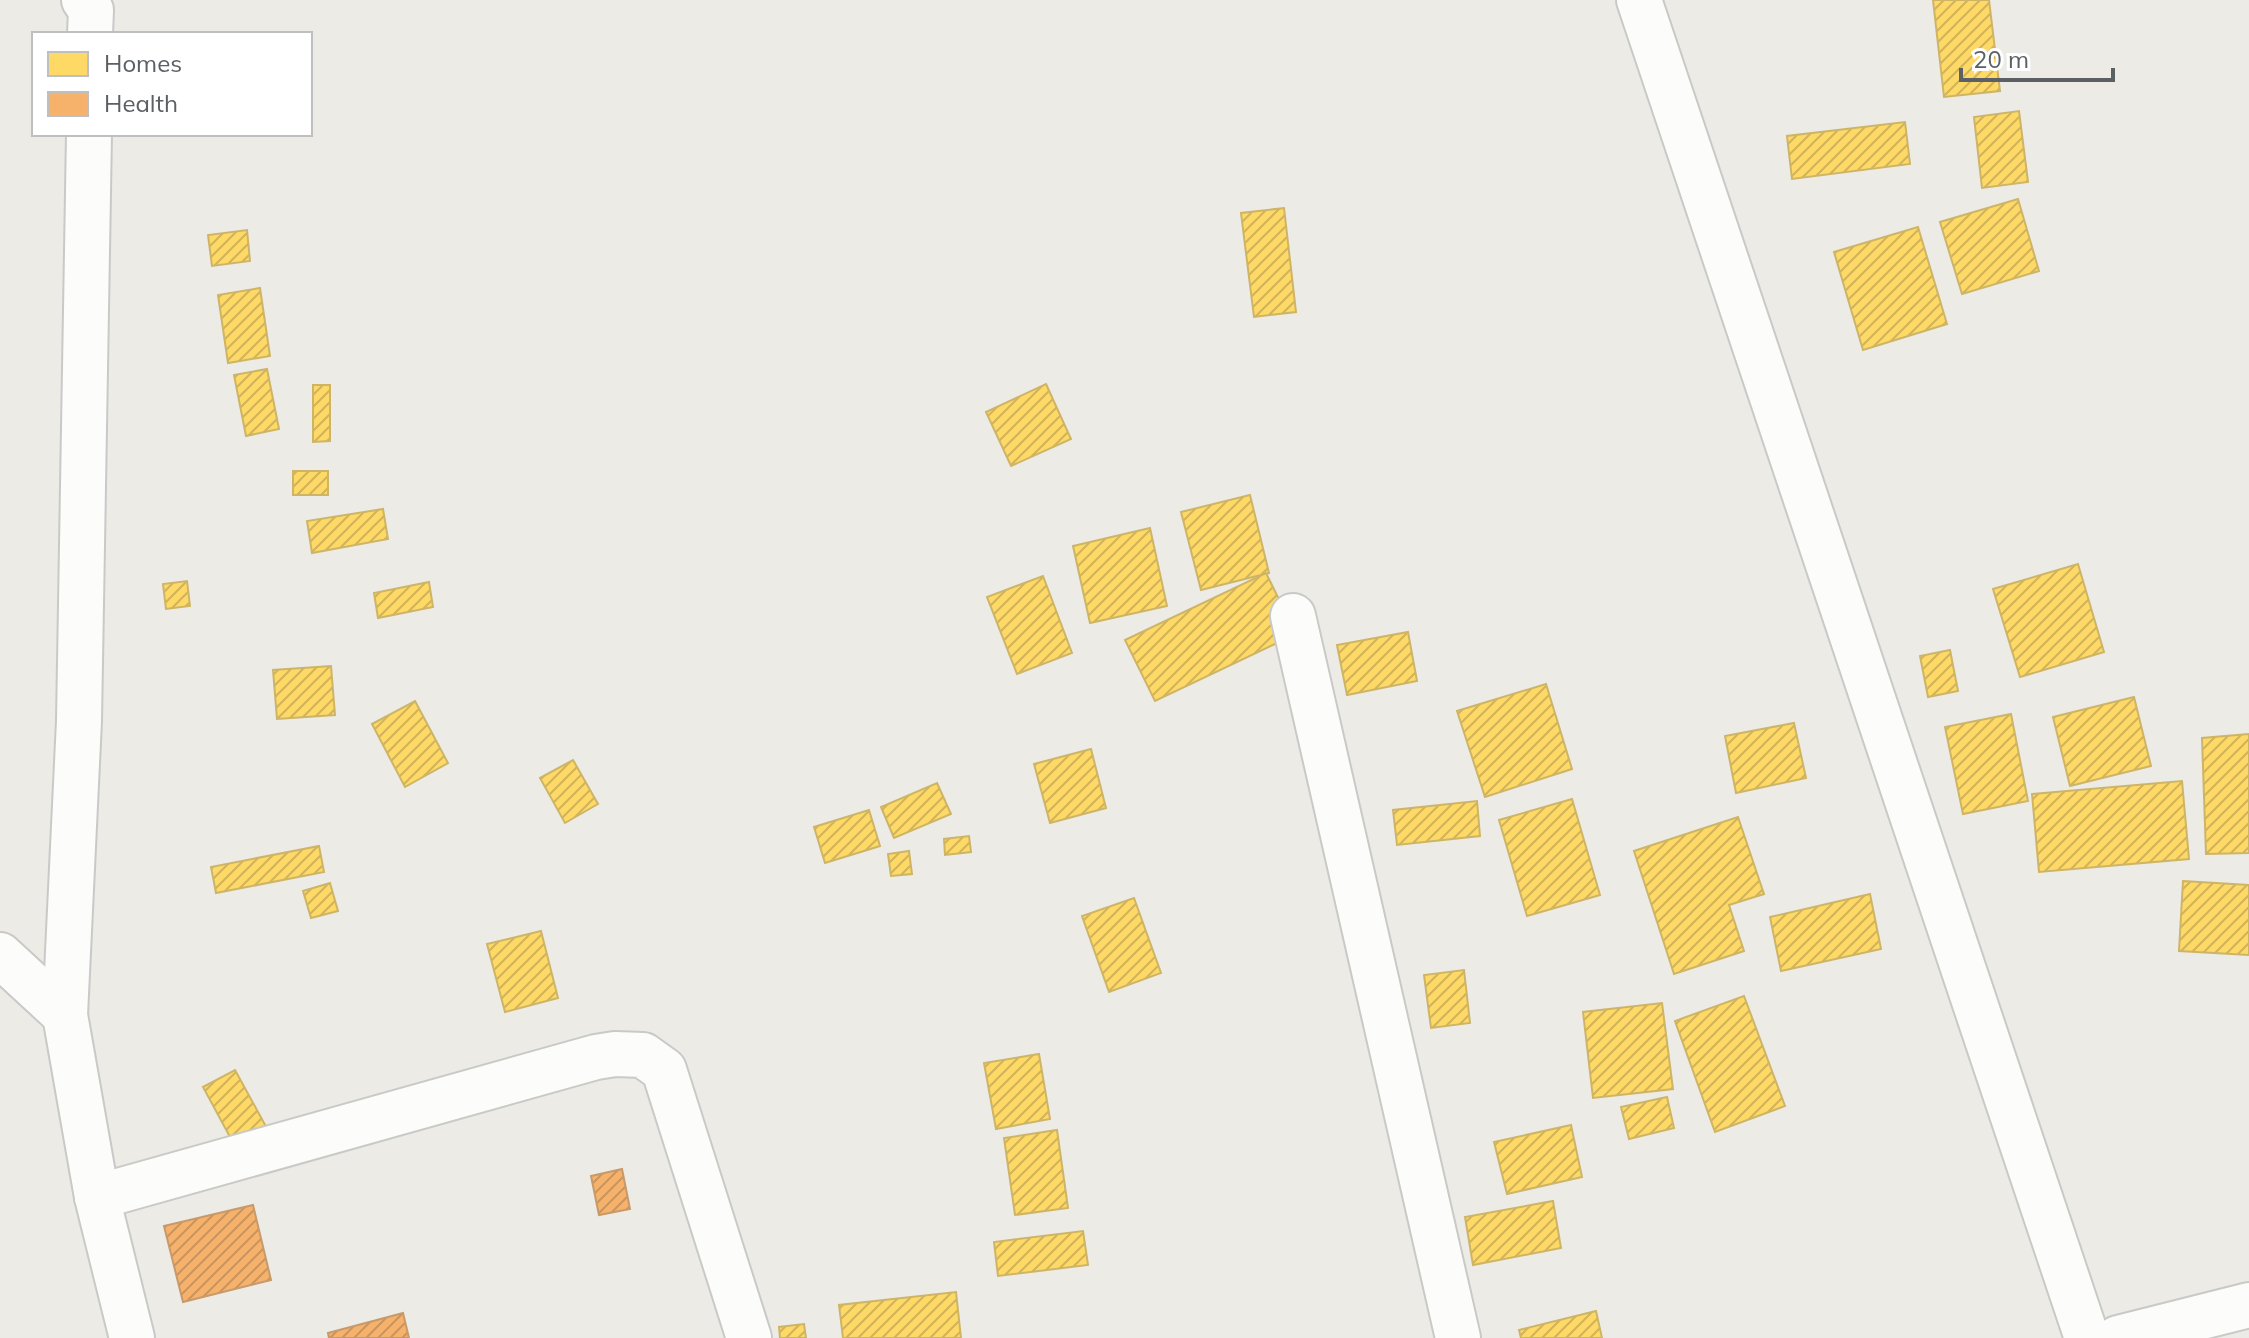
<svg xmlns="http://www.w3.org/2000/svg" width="2249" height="1338" font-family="Mulish,sans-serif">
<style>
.homes{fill:url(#homes-hatch);stroke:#ceb566;stroke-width:2}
.health{fill:url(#health-hatch);stroke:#c89969;stroke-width:2}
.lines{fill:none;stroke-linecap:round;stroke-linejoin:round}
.street-casing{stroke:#c9c9c8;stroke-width:48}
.street{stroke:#fcfcfb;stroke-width:44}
</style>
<defs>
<pattern id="homes-hatch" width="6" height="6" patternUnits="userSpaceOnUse" patternTransform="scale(2)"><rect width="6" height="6" fill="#ffd966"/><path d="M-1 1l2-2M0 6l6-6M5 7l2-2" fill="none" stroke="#d1b358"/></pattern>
<pattern id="health-hatch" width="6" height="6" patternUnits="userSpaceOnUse" patternTransform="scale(2)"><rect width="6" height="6" fill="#f6b26b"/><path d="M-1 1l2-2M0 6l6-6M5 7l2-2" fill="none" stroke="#ca945c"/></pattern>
</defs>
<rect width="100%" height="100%" fill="#ecebe6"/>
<!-- homes -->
<g class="homes">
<path d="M 1933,0 L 1989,0 L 2000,91 L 1944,97 Z"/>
<path d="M 2019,111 L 2028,182 L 1982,188 L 1974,117 Z"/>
<path d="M 1905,122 L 1910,164 L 1792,179 L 1787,136 Z"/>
<path d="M 2018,199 L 2039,271 L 1962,294 L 1940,222 Z"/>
<path d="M 1284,208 L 1296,312 L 1254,317 L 1241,213 Z"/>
<path d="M 1918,227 L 1947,324 L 1863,350 L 1834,252 Z"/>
<path d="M 247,230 L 250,261 L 212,266 L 208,235 Z"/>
<path d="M 260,288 L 270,356 L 228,363 L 218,295 Z"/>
<path d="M 267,369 L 279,429 L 246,436 L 234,375 Z"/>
<path d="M 1046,384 L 1071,439 L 1011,466 L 986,412 Z"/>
<path d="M 313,385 L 330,385 L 330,441 L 313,442 Z"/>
<rect x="293" y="471" width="35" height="24"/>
<path d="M 1250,495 L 1269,573 L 1201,590 L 1181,512 Z"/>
<path d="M 383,509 L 388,539 L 312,553 L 307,521 Z"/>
<path d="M 1150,528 L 1167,606 L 1090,623 L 1073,546 Z"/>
<path d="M 2078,564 L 2104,652 L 2020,677 L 1993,589 Z"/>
<path d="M 1266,573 L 1296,634 L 1155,701 L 1125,640 Z"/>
<path d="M 1043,576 L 1072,653 L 1017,674 L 987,597 Z"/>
<path d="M 187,581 L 190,606 L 166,609 L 163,584 Z"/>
<path d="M 429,582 L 433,607 L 378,618 L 374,593 Z"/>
<path d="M 1408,632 L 1417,681 L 1347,695 L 1337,645 Z"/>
<path d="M 1950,650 L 1958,691 L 1928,697 L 1920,656 Z"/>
<path d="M 331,666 L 335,715 L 277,719 L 273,670 Z"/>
<path d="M 1546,684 L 1572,769 L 1485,797 L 1457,711 Z"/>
<path d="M 2134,697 L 2151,766 L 2070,786 L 2053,717 Z"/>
<path d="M 415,701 L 448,763 L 405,787 L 372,724 Z"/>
<path d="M 2011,714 L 2028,801 L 1963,814 L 1945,727 Z"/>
<path d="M 1794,723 L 1806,778 L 1736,793 L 1725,736 Z"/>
<path d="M 2249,734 L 2249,853 L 2206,854 L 2202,738 Z"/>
<path d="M 1091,749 L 1106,808 L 1050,823 L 1034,764 Z"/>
<path d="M 573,760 L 598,804 L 565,823 L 540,778 Z"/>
<path d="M 2182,781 L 2189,859 L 2039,872 L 2032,794 Z"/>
<path d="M 937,783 L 951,814 L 894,838 L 881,807 Z"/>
<path d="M 1572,799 L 1600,895 L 1527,916 L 1499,820 Z"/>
<path d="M 1477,801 L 1480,836 L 1397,845 L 1393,810 Z"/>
<path d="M 869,810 L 880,846 L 825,863 L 814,827 Z"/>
<path d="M 1738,817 L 1764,894 L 1729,905 L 1744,951 L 1674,974 L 1634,851 Z"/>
<path d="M 969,836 L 971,852 L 945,855 L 944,839 Z"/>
<path d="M 319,846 L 324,872 L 216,893 L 211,867 Z"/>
<path d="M 909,851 L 912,874 L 891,876 L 888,854 Z"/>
<path d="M 2183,881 L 2249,885 L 2249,955 L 2179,951 Z"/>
<path d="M 330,883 L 338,911 L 311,918 L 303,891 Z"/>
<path d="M 1870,894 L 1881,949 L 1781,971 L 1770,917 Z"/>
<path d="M 1134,898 L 1161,973 L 1109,992 L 1082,916 Z"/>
<path d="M 541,931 L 558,998 L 505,1012 L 487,944 Z"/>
<path d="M 1464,970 L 1470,1023 L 1431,1028 L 1424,975 Z"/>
<path d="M 1744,996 L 1785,1106 L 1715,1132 L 1675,1021 Z"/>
<path d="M 1662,1003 L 1673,1089 L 1593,1098 L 1583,1012 Z"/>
<path d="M 1039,1054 L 1050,1119 L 996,1129 L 984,1063 Z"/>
<path d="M 235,1070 L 269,1132 L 237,1150 L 203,1087 Z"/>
<path d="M 1667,1097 L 1674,1128 L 1629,1139 L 1621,1107 Z"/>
<path d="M 1571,1125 L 1582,1177 L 1507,1194 L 1494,1142 Z"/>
<path d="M 1057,1130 L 1068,1208 L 1015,1215 L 1004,1138 Z"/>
<path d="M 1553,1201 L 1561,1248 L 1473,1265 L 1465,1217 Z"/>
<path d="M 1083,1231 L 1088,1265 L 998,1276 L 994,1242 Z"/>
<path d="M 956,1292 L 961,1338 L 843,1338 L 839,1305 Z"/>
<path d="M 1596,1311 L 1602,1338 L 1521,1338 L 1519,1330 Z"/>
<path d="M 804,1324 L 806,1338 L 780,1338 L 779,1327 Z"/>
</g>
<!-- health -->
<g class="health">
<path d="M 622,1169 L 630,1209 L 599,1215 L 591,1176 Z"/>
<path d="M 253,1205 L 271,1280 L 183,1302 L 164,1226 Z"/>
<path d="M 403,1313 L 409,1338 L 329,1338 L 328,1333 Z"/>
</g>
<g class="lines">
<defs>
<g id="street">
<path d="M 84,0 L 91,10 L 90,34"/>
<path d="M 1639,0 L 2087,1338"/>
<path d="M 1293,616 L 1458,1338"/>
<path d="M 0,955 L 65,1015 L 97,1197 L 132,1338"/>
<path d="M 65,1015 L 79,721 L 89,134"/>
<path d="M 97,1197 L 596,1057 L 615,1054 L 643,1055 L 664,1070 L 749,1338"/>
<path d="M 2118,1338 L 2249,1305"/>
</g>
</defs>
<!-- street casing -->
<use href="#street" class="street-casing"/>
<!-- street -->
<use href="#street" class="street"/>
</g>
<!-- legend -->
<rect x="32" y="32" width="280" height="104" fill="#ffffff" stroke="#bdbfc1" stroke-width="2"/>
<rect x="48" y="52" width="40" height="24" fill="#ffd966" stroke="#bdbfc1" stroke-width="2"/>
<text x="104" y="72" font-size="24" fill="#5b6065">Homes</text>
<rect x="48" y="92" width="40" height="24" fill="#f6b26b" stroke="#bdbfc1" stroke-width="2"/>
<text x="104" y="112" font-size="24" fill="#5b6065">Health</text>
<!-- scale -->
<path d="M1961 68v12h152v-12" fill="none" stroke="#5b6065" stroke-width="4"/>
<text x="1973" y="68" font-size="24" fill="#5b6065" stroke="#ffffff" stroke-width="6" paint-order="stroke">20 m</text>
</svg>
